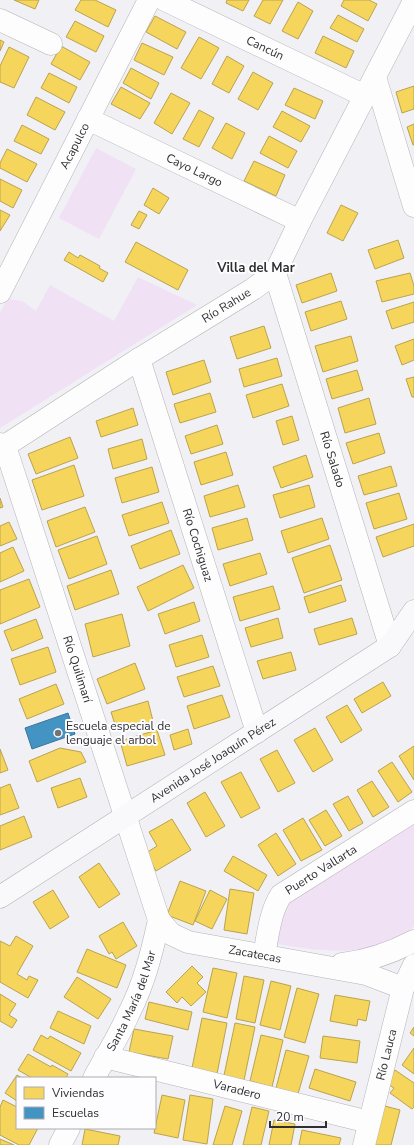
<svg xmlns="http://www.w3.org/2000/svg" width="414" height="1145" font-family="'Nunito Sans',sans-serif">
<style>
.green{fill:#f1e1f5}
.homes{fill:#f6d55c;stroke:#baa34f}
.schools{fill:#4393c3;stroke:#3d7598}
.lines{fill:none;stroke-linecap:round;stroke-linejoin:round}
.minor-casing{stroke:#b4b4b7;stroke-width:23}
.secondary-casing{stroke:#b4b4b7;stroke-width:23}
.minor{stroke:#fdfdfe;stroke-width:22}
.secondary{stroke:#f9f9fb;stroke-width:22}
.poi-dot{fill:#737376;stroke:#fdfdff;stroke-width:1.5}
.labels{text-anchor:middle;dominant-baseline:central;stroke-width:4;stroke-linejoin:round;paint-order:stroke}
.street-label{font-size:12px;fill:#2f2f32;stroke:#fdfdff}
.poi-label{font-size:12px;fill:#2f2f32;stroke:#fdfdff;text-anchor:start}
.neighbourhood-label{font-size:13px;font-weight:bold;fill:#2f2f32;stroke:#fdfdff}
</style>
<rect width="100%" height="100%" fill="#f0f0f5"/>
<!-- green -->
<g class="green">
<path d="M 96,148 L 136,169 L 99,239 L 59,218 Z"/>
<path d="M 138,277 L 197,305 L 0,428 L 0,313 L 7,299 L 22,301 L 36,311 L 50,285 L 114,321 Z"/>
<path d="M 414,818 L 414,926 C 382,959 319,952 278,944 L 275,941 L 279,903 Z"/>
</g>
<!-- homes -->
<g class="homes">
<path d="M 14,0 L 39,0 L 35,9 Z"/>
<path d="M 81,0 L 95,0 L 116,10 L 108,27 L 75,10 Z"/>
<path d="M 227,0 L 249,0 L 243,11 L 226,3 Z"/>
<path d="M 263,0 L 283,0 L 270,24 L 254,16 Z"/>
<path d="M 344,0 L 369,0 L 377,4 L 368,21 L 341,6 Z"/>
<path d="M 298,2 L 313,11 L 298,39 L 282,31 Z"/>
<path d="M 338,15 L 364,29 L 357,42 L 330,28 Z"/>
<path d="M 155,16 L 186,32 L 177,49 L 146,32 Z"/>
<path d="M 75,21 L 104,36 L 96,52 L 66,37 Z"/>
<path d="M 323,36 L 354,51 L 346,68 L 315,53 Z"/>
<path d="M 199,37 L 219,48 L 201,79 L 181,68 Z"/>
<path d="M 0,40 L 4,42 L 0,51 Z"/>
<path d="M 142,43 L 173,57 L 164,75 L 134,60 Z"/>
<path d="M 61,46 L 90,62 L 80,80 L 51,64 Z"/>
<path d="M 9,47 L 29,57 L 14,88 L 0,82 L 0,66 Z"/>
<path d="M 227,56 L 244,66 L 229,93 L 212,84 Z"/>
<path d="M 131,68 L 159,83 L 151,99 L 123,83 Z"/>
<path d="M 253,72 L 273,83 L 258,110 L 238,99 Z"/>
<path d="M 49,73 L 77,87 L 69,103 L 41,88 Z"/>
<path d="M 414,86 L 414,109 L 402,113 L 396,92 Z"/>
<path d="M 121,87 L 150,103 L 140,119 L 111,104 Z"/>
<path d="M 294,88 L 323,101 L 315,119 L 285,105 Z"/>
<path d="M 171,93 L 190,103 L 172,134 L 154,123 Z"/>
<path d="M 36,97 L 65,112 L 55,130 L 27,115 Z"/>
<path d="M 199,110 L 214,118 L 199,147 L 183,139 Z"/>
<path d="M 282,111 L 310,126 L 301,142 L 273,127 Z"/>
<path d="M 226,123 L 245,133 L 232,159 L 212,148 Z"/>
<path d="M 414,124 L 414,145 L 413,145 L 407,127 Z"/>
<path d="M 22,125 L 49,139 L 41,154 L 14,141 Z"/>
<path d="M 269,136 L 297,151 L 288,168 L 260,153 Z"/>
<path d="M 7,149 L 37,164 L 27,182 L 0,168 L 0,163 Z"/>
<path d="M 254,161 L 285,175 L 276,196 L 244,181 Z"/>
<path d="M 0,179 L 22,190 L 13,208 L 0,201 Z"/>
<path d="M 153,188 L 169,198 L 159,214 L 144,205 Z"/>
<path d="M 341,205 L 358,213 L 343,241 L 327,233 Z"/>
<path d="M 0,210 L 10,215 L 0,231 Z"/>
<path d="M 139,211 L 147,215 L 139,229 L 131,225 Z"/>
<path d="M 398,240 L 404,258 L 375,269 L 368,250 Z"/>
<path d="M 136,242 L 188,270 L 178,290 L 125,262 Z"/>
<path d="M 69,252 L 78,258 L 80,255 L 100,266 L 99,268 L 108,273 L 103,282 L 64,260 Z"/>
<path d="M 331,273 L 337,291 L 302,303 L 296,285 Z"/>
<path d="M 410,273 L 414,286 L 414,294 L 382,302 L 376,281 Z"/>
<path d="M 341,301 L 347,319 L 311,331 L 305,312 Z"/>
<path d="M 414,302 L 414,322 L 392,329 L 386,311 Z"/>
<path d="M 264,326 L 271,348 L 237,359 L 230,337 Z"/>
<path d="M 351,336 L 358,361 L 323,372 L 315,346 Z"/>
<path d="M 414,339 L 414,360 L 402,365 L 395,346 Z"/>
<path d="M 277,358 L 282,376 L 244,387 L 239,369 Z"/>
<path d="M 204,360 L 211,382 L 173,395 L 166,372 Z"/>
<path d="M 357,370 L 363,390 L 332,399 L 326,379 Z"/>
<path d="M 414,377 L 414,397 L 412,397 L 406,379 Z"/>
<path d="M 282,384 L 289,406 L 253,418 L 246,395 Z"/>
<path d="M 210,393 L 216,412 L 180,423 L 174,404 Z"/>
<path d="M 369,398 L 376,424 L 345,433 L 338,408 Z"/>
<path d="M 133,408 L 138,425 L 101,437 L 96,421 Z"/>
<path d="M 292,416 L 299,440 L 283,445 L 276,421 Z"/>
<path d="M 217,425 L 223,444 L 191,454 L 185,436 Z"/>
<path d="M 379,433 L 385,453 L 353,464 L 346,443 Z"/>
<path d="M 70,437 L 78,458 L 36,474 L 28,454 Z"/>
<path d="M 142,439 L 147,459 L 113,469 L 108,449 Z"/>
<path d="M 226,452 L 233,475 L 201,485 L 194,462 Z"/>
<path d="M 306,455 L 313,477 L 281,488 L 273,467 Z"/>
<path d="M 74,465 L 84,496 L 42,510 L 32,480 Z"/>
<path d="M 391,466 L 397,486 L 364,495 L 358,476 Z"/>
<path d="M 152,467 L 159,492 L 122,503 L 115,478 Z"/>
<path d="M 238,485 L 245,507 L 210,517 L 204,496 Z"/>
<path d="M 309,485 L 315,507 L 280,518 L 273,495 Z"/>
<path d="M 399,493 L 407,519 L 374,529 L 366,503 Z"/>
<path d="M 0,498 L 3,507 L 0,508 Z"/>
<path d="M 162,502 L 169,523 L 129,536 L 122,515 Z"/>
<path d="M 85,507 L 95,532 L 56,547 L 47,521 Z"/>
<path d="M 247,518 L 253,540 L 218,550 L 212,528 Z"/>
<path d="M 322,518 L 329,539 L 288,553 L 281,531 Z"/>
<path d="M 9,522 L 17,539 L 0,546 L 0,526 Z"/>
<path d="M 414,524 L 414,546 L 383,557 L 376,537 Z"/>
<path d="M 171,530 L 180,554 L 140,569 L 131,546 Z"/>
<path d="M 97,536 L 107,564 L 69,579 L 58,550 Z"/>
<path d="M 330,545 L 342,580 L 304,593 L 292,558 Z"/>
<path d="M 13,547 L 24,571 L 0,582 L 0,553 Z"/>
<path d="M 260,553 L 267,574 L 230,586 L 223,564 Z"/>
<path d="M 183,565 L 194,588 L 148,611 L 137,587 Z"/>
<path d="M 111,570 L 119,594 L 75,610 L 67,586 Z"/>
<path d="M 29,579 L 40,607 L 0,624 L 0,590 Z"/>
<path d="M 341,585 L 346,601 L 309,613 L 304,597 Z"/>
<path d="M 273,586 L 280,609 L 240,621 L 233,597 Z"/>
<path d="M 194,602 L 200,621 L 165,634 L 158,614 Z"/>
<path d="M 122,614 L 130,646 L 93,657 L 85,624 Z"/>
<path d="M 278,618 L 283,638 L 251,647 L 245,628 Z"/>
<path d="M 352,618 L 357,634 L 319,645 L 314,629 Z"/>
<path d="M 36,619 L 43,638 L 12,651 L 4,631 Z"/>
<path d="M 202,635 L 209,657 L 176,667 L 169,645 Z"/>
<path d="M 48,647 L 56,672 L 20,685 L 11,659 Z"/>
<path d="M 291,652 L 296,670 L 263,679 L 257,661 Z"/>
<path d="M 135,663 L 145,689 L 107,704 L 97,679 Z"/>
<path d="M 213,666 L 220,686 L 184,697 L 177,677 Z"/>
<path d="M 383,682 L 391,696 L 362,713 L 354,699 Z"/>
<path d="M 56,684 L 64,704 L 27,719 L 19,699 Z"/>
<path d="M 222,695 L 230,717 L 194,729 L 187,706 Z"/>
<path d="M 148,701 L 153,721 L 117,731 L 111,712 Z"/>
<path d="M 347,705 L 362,730 L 341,743 L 326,717 Z"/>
<path d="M 315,728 L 333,760 L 313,772 L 294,740 Z"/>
<path d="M 188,729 L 192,744 L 174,750 L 170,735 Z"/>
<path d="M 157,730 L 165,755 L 127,766 L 120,741 Z"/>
<path d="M 414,746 L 414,780 L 399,756 Z"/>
<path d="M 60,748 L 81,752 L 86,762 L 37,782 L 29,761 Z"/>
<path d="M 0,749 L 8,770 L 0,773 Z"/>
<path d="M 277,750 L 295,783 L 278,792 L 260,759 Z"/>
<path d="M 392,762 L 412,792 L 398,802 L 378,771 Z"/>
<path d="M 241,772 L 260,808 L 241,818 L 221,782 Z"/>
<path d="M 80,778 L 87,797 L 58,808 L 51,788 Z"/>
<path d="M 372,781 L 389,807 L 373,817 L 357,790 Z"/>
<path d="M 10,784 L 19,808 L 0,815 L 0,788 Z"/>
<path d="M 205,792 L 225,826 L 206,837 L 187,803 Z"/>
<path d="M 348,796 L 363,823 L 349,831 L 333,804 Z"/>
<path d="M 326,810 L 342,836 L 325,846 L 309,820 Z"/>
<path d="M 24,816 L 32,837 L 0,850 L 0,826 Z"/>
<path d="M 303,818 L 322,850 L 301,861 L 283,830 Z"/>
<path d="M 172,819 L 191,850 L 156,871 L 146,853 L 157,846 L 149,832 Z"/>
<path d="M 276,833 L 296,864 L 278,876 L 258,845 Z"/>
<path d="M 233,856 L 267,875 L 258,891 L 224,871 Z"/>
<path d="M 99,863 L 120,894 L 99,908 L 79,877 Z"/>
<path d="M 180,881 L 206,891 L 193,925 L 167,915 Z"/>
<path d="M 230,889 L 254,893 L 247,934 L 224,930 Z"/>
<path d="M 53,890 L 69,917 L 50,929 L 33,902 Z"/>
<path d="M 210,890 L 227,899 L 212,929 L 195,921 Z"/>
<path d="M 123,922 L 137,946 L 116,959 L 112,952 L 109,954 L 99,936 Z"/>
<path d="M 16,936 L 33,946 L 17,974 L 27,980 L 29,976 L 38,980 L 28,998 L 0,982 L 0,941 L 10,946 Z"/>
<path d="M 87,949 L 126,965 L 117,988 L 77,972 Z"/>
<path d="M 192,966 L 203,977 L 197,983 L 206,992 L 191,1006 L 182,997 L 177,1003 L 166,992 Z"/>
<path d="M 213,968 L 237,973 L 227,1018 L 203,1012 Z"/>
<path d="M 244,976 L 264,980 L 255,1023 L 236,1019 Z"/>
<path d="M 77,977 L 111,999 L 98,1019 L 64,997 Z"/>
<path d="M 271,981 L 291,986 L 280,1030 L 260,1025 Z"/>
<path d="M 297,988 L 319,994 L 305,1043 L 284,1037 Z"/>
<path d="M 0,994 L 16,1004 L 9,1015 L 17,1020 L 12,1028 L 0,1021 Z"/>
<path d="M 335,995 L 370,1001 L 366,1021 L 358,1019 L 357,1026 L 330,1021 Z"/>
<path d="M 149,1002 L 192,1012 L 188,1030 L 145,1019 Z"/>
<path d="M 58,1011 L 91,1026 L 84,1044 L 50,1028 Z"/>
<path d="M 202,1018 L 227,1023 L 217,1074 L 192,1068 Z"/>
<path d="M 235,1023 L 255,1027 L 243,1085 L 223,1080 Z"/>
<path d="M 414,1027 L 414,1036 L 410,1033 Z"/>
<path d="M 134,1029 L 173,1036 L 168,1059 L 129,1052 Z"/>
<path d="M 41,1035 L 48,1039 L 50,1036 L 81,1053 L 71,1071 L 33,1050 Z"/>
<path d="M 261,1035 L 283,1040 L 272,1087 L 250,1081 Z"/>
<path d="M 323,1036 L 360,1041 L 357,1063 L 320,1058 Z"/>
<path d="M 414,1048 L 414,1074 L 402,1065 Z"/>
<path d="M 286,1050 L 309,1056 L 298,1094 L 276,1088 Z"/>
<path d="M 28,1054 L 51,1067 L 52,1065 L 68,1074 L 66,1078 L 32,1078 L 18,1070 Z"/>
<path d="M 315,1069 L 356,1082 L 350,1101 L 309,1088 Z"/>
<path d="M 395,1070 L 414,1083 L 414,1107 L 412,1109 L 390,1093 L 394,1088 L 386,1083 Z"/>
<path d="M 17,1075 L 22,1078 L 17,1078 L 17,1101 L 5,1093 Z"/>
<path d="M 162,1095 L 185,1100 L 178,1138 L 154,1133 Z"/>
<path d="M 190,1095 L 213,1099 L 207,1144 L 183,1140 Z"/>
<path d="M 3,1100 L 17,1107 L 17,1128 L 38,1128 L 29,1145 L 19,1145 L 0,1135 L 0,1107 Z"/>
<path d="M 381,1105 L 400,1110 L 391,1145 L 370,1145 Z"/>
<path d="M 225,1106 L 242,1111 L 232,1145 L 213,1145 Z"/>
<path d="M 252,1107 L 269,1111 L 261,1145 L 243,1145 Z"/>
<path d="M 274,1120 L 295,1124 L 291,1145 L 269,1145 Z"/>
<path d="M 85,1129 L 120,1136 L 118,1145 L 82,1145 Z"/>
<path d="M 302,1130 L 341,1138 L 339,1145 L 299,1145 Z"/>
<path d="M 0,1139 L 14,1145 L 0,1145 Z"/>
</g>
<!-- schools -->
<path class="schools" d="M 68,713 L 75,734 L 32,749 L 25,728 Z"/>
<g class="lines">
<defs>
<g id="minor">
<path id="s1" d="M 165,0 L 365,96"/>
<path d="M 0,20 L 51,44"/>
<path d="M 375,77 L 414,206"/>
<path id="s2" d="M 88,119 L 300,221"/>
<path id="s3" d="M 275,273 L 390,646"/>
<path id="s4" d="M 0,292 L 149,0"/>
<path id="s5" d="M 139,359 L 257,732"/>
<path id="s6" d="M 0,444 L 5,446 L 159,920 L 171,934 L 188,942 L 366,974 L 403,988"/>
<path id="s7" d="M 0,449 L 139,359 L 253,289 L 275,273 L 300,221 L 414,1"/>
<path id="s8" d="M 264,955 C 268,935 270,912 281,895 L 414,811"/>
<path d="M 342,964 C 369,961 391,953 414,941"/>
<path id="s9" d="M 105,1057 L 369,1122"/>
<path id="s10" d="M 94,1078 C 106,1056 119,1036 129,1013 C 144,984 152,952 159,920"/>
<path d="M 60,1145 L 69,1128"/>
<path id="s11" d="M 364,1145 L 403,988 L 414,965"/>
</g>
<g id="secondary">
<path id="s12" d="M 0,897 L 390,646 L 414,611"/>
</g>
</defs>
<!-- minor casing -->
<use href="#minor" class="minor-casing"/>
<!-- secondary casing -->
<use href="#secondary" class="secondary-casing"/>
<!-- minor -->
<use href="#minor" class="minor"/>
<!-- secondary -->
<use href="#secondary" class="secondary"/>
</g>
<!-- markers -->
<circle class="poi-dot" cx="58" cy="733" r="4"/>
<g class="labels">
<!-- street labels -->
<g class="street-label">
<text stroke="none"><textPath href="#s1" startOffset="111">Cancún</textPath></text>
<text stroke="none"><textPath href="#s4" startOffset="164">Acapulco</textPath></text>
<text stroke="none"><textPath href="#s2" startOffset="118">Cayo Largo</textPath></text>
<text stroke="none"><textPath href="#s7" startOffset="268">Río Rahue</textPath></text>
<text stroke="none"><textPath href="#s3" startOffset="195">Río Salado</textPath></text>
<text stroke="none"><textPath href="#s5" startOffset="195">Río Cochiguaz</textPath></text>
<text stroke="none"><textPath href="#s6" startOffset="240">Río Quilimarí</textPath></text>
<text stroke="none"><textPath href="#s12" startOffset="253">Avenida José Joaquín Pérez</textPath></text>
<text stroke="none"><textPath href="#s8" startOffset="110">Puerto Vallarta</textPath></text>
<text stroke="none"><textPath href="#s6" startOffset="609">Zacatecas</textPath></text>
<text stroke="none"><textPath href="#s10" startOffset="86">Santa María del Mar</textPath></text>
<text stroke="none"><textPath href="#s11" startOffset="93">Río Lauca</textPath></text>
<text stroke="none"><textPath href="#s9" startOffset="136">Varadero</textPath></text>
</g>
<!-- poi labels -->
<g class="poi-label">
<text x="66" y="726">Escuela especial de<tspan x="66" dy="14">lenguaje el arbol</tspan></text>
</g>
<!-- neighbourhood labels -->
<g class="neighbourhood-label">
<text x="256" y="268">Villa del Mar</text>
</g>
</g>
<!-- legend -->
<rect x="16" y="1077" width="140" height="52" fill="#fdfdff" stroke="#ababad"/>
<rect x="24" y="1087" width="20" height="12" fill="#f6d55c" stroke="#ababad"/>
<text x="52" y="1097" font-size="12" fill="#2f2f32">Viviendas</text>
<rect x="24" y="1107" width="20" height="12" fill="#4393c3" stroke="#ababad"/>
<text x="52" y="1117" font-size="12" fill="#2f2f32">Escuelas</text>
<!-- scale -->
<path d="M270 1121v6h56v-6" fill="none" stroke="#2f2f32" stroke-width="2"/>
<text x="276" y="1121" font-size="12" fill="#2f2f32" stroke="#fdfdff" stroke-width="3" paint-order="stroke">20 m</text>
</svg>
